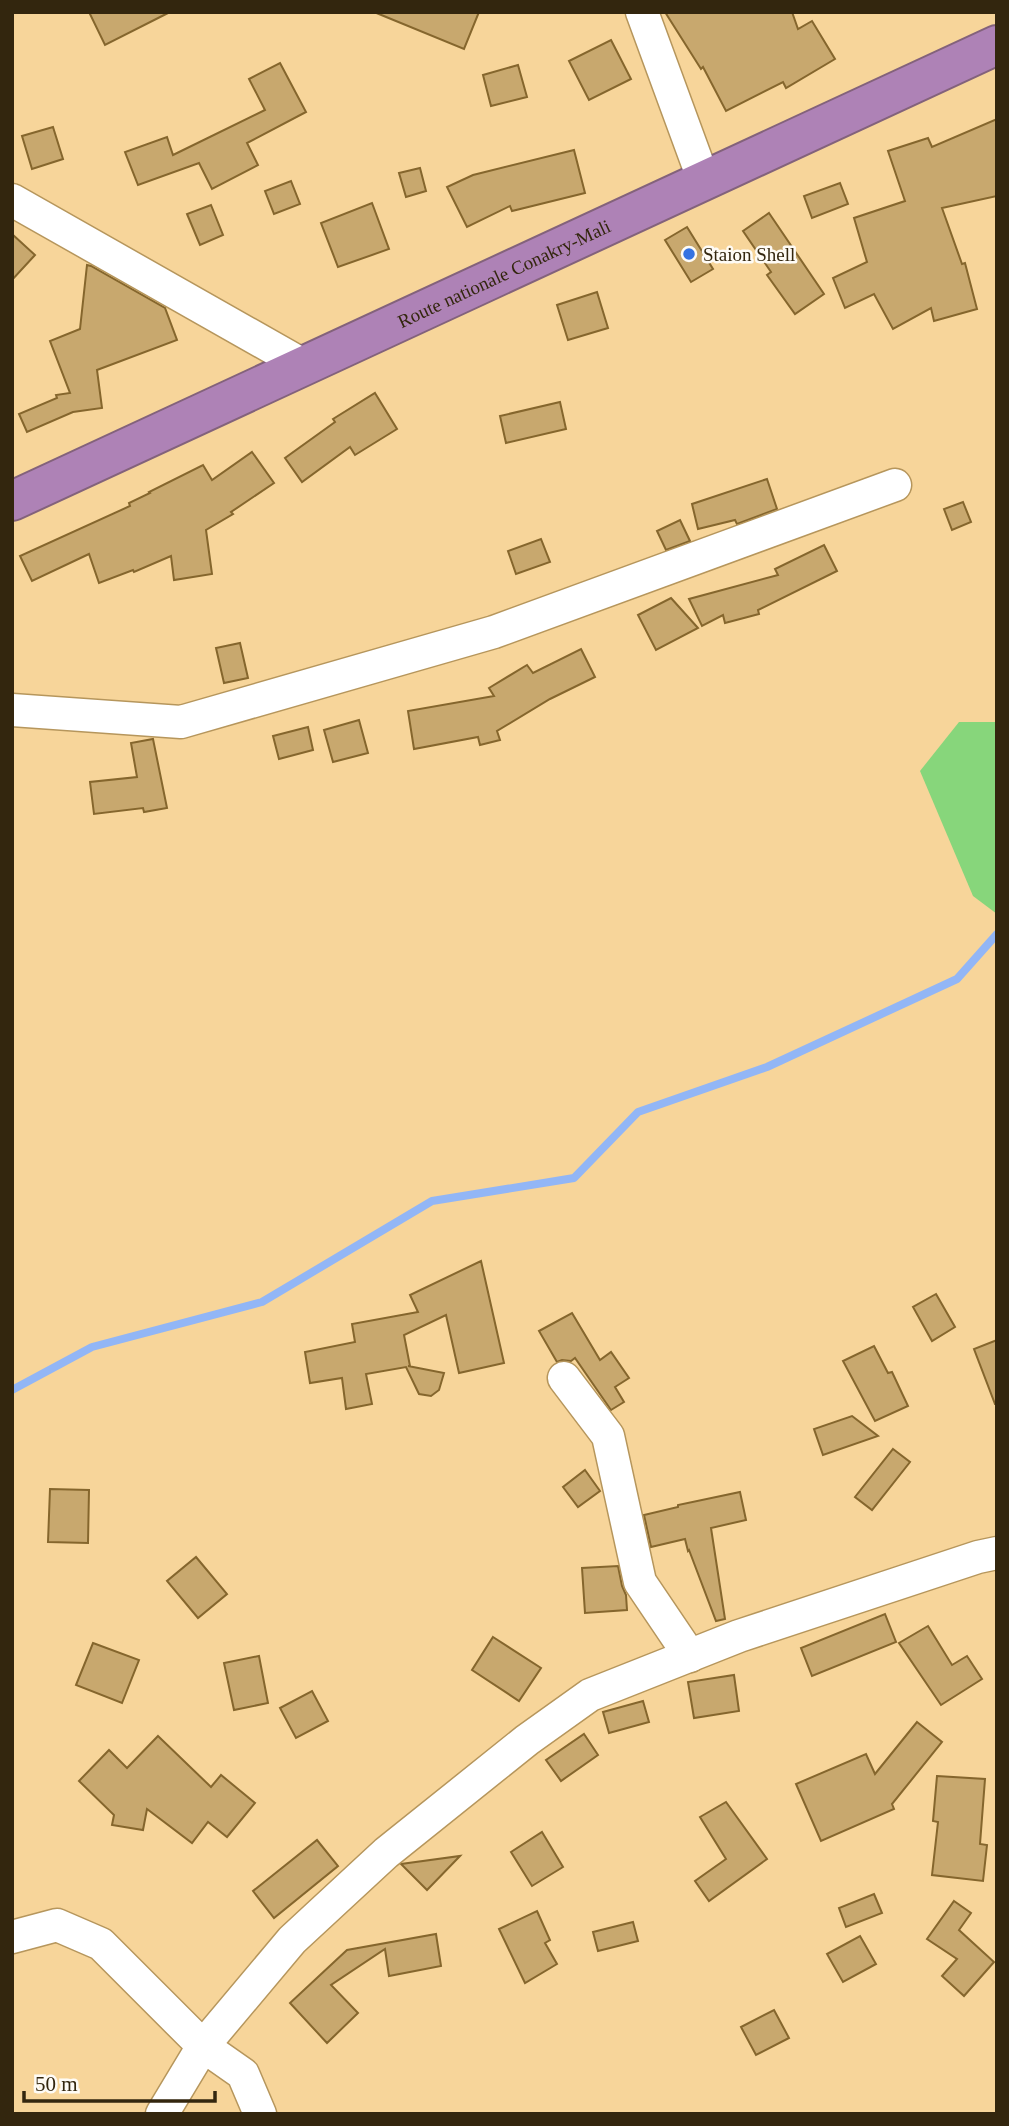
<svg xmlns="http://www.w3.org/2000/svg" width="1009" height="2126" font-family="Georgia,serif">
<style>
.green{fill:#87d67b}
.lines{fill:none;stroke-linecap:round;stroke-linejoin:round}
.stream{stroke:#92b6f6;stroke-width:8}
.building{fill:#c8a86e;stroke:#85662d;stroke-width:2}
.minor-casing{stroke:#b6965c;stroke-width:35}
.highway-casing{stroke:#83627b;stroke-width:42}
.minor{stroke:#fff;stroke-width:32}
.highway{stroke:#ae82b6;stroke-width:38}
.poi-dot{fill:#3673e2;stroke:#fefbf5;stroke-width:2.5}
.labels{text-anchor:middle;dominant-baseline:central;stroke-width:5;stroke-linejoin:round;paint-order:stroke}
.poi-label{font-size:19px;fill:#33260e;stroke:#fefbf5;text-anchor:start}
.street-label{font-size:19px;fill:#33260e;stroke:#fefbf5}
</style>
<rect width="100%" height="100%" fill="#f7d59a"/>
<!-- green -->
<path class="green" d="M 959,722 L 997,722 L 997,914 L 973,896 L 920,771 Z"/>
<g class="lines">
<!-- stream -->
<path class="stream" d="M 12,1390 L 92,1347 L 262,1302 L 432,1201 L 574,1178 L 638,1112 L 767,1067 L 957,979 L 997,934"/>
</g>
<!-- building -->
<g class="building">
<path d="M 89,12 L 170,12 L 105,45 Z"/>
<path d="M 374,12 L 479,12 L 464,49 Z"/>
<path d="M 665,12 L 792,12 L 798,29 L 812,21 L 835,59 L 786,88 L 783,82 L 726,111 L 703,67 L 701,69 Z"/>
<path d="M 611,40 L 631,79 L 589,100 L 569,61 Z"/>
<path d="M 280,63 L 306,112 L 247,143 L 258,165 L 212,189 L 199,163 L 138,185 L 125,152 L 167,137 L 173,155 L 265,110 L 249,79 Z"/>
<path d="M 518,65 L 527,97 L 491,106 L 483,75 Z"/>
<path d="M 997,119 L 997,196 L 942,208 L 962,264 L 965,263 L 977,309 L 934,321 L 931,308 L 893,329 L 874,294 L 845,308 L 833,278 L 867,262 L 854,218 L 905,201 L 888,151 L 928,138 L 932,147 Z"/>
<path d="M 53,127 L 63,159 L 32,169 L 22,136 Z"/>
<path d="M 574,150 L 585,193 L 512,211 L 510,206 L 467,227 L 447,187 L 473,175 Z"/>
<path d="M 420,168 L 426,191 L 406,197 L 399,173 Z"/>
<path d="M 291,181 L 300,204 L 274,214 L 265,191 Z"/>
<path d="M 840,183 L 848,204 L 812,218 L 804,196 Z"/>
<path d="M 372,203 L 389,249 L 338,267 L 321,223 Z"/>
<path d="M 211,205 L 223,235 L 200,245 L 187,214 Z"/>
<path d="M 769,213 L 824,294 L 795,314 L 767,275 L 771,272 L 743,231 Z"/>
<path d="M 687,227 L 713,269 L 691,282 L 665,240 Z"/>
<path d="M 12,234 L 35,255 L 12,280 Z"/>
<path d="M 87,265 L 91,266 L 165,308 L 177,340 L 97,370 L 102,408 L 73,412 L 27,432 L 19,414 L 57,398 L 56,395 L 70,393 L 50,341 L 80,329 Z"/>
<path d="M 597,292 L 608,328 L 568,340 L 557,305 Z"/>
<path d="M 375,393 L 397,429 L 355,455 L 350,447 L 302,482 L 285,458 L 335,422 L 333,419 Z"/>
<path d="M 560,402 L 566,429 L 506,443 L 500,416 Z"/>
<path d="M 252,452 L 274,483 L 231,512 L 233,514 L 206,530 L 212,574 L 174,580 L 171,556 L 134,572 L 133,570 L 99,583 L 89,554 L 32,581 L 20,556 L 130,506 L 129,503 L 150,493 L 149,492 L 203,465 L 212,480 Z"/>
<path d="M 767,479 L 777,509 L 737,524 L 735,520 L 698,529 L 692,504 Z"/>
<path d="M 963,502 L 971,522 L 952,530 L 944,509 Z"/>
<path d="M 680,520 L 690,541 L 666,550 L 657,531 Z"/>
<path d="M 541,539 L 550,562 L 516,574 L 508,551 Z"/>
<path d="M 824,545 L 837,571 L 758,610 L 759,614 L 725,623 L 723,615 L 702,626 L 689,599 L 778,575 L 775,569 Z"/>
<path d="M 671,598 L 698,628 L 656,650 L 638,615 Z"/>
<path d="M 240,643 L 248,678 L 224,683 L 216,648 Z"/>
<path d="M 581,649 L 595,677 L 550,699 L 497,731 L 500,740 L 480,745 L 478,737 L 414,749 L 408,711 L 494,696 L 489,688 L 527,665 L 533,673 Z"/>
<path d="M 359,720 L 368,753 L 333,762 L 324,730 Z"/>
<path d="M 308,727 L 313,750 L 279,759 L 273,736 Z"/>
<path d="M 153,739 L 167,808 L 144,812 L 143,808 L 94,814 L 90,782 L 137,777 L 131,743 Z"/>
<path d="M 481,1261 L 504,1363 L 459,1373 L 446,1315 L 404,1335 L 410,1366 L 408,1366 L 444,1373 L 439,1390 L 431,1396 L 419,1394 L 406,1367 L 366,1374 L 372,1404 L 346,1409 L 342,1378 L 310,1383 L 305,1352 L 355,1342 L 352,1324 L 418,1312 L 410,1295 Z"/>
<path d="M 936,1294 L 955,1327 L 932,1341 L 913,1307 Z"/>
<path d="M 572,1313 L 600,1360 L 611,1352 L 629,1378 L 615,1387 L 624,1402 L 611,1410 L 575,1358 L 571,1361 L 562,1360 L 557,1362 L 539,1331 Z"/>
<path d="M 997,1340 L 997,1404 L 995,1404 L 974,1349 Z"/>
<path d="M 874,1346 L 888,1373 L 892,1372 L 908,1406 L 875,1421 L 843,1361 Z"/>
<path d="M 852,1416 L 878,1436 L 823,1455 L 814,1429 Z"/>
<path d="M 893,1449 L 910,1462 L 872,1510 L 855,1497 Z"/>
<path d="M 585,1470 L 600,1491 L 578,1507 L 563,1487 Z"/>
<path d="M 50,1489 L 89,1490 L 88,1543 L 48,1542 Z"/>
<path d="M 740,1492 L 746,1520 L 711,1528 L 725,1619 L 716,1621 L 689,1550 L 688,1551 L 685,1539 L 651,1547 L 644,1515 L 678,1507 L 678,1505 Z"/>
<path d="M 196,1557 L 227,1594 L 198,1618 L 167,1581 Z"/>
<path d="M 618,1566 L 622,1586 L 626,1595 L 627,1610 L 585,1613 L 582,1568 Z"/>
<path d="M 885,1614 L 896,1642 L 812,1676 L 801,1648 Z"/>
<path d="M 928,1626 L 952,1665 L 967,1656 L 982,1679 L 941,1705 L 899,1643 Z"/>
<path d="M 493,1637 L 541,1668 L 519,1701 L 472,1670 Z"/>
<path d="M 93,1643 L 139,1660 L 122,1703 L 76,1685 Z"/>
<path d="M 259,1656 L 268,1703 L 234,1710 L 224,1663 Z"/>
<path d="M 734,1675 L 739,1711 L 694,1718 L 688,1682 Z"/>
<path d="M 312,1691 L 328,1721 L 296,1738 L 280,1708 Z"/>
<path d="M 643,1701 L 649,1722 L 609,1733 L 603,1712 Z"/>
<path d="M 917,1722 L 942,1742 L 892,1804 L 894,1809 L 821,1841 L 796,1784 L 866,1754 L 875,1774 Z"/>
<path d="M 584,1734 L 598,1755 L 561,1781 L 546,1760 Z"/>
<path d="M 158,1736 L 211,1787 L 221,1775 L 255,1803 L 227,1837 L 208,1822 L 192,1843 L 147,1809 L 143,1830 L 112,1825 L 114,1815 L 79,1781 L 109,1750 L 127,1768 Z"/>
<path d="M 937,1776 L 985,1779 L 980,1844 L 987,1845 L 983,1881 L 932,1875 L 938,1822 L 933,1821 Z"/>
<path d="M 726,1802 L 767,1859 L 709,1901 L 695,1881 L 726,1859 L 700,1817 Z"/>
<path d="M 542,1832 L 563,1867 L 532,1886 L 511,1852 Z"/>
<path d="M 317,1840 L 338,1866 L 274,1918 L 253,1891 Z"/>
<path d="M 460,1856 L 427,1890 L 401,1864 Z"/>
<path d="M 874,1894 L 882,1913 L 846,1927 L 839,1908 Z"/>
<path d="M 954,1901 L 971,1913 L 959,1930 L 994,1962 L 964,1996 L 942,1976 L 957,1959 L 927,1939 Z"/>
<path d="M 537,1911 L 550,1940 L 545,1943 L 557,1964 L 525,1983 L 499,1929 Z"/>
<path d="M 633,1922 L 638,1941 L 598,1951 L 593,1932 Z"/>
<path d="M 436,1934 L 441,1966 L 389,1976 L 385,1949 L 331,1985 L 358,2013 L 327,2043 L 290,2003 L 347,1950 Z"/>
<path d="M 860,1936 L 876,1964 L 843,1982 L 827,1954 Z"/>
<path d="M 774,2010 L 789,2038 L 756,2055 L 741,2027 Z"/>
</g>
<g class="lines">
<defs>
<g id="minor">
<path d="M 642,12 L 704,181"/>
<path d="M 12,200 L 303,365"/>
<path d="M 12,710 L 181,722 L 494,632 L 895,485"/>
<path d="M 564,1378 L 608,1436 L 640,1582 L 690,1656"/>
<path d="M 12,1937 L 57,1925 L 101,1944 L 203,2046 L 243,2074 L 260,2114"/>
<path d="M 162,2114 L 203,2046 L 292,1940 L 386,1853 L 527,1740 L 590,1695 L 739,1636 L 978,1557 L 997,1553"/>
</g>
<g id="highway">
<path id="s1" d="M 12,501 L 997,45"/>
</g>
</defs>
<!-- minor casing -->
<use href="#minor" class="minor-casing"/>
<!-- highway casing -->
<use href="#highway" class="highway-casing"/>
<!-- minor -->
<use href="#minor" class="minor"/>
<!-- highway -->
<use href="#highway" class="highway"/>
</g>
<!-- markers -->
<circle class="poi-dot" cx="689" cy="254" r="7"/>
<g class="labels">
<!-- poi labels -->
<g class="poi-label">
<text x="703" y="254">Staion Shell</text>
</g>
<!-- street labels -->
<g class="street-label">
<text stroke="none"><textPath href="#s1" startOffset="542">Route nationale Conakry-Mali</textPath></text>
</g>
</g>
<!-- border -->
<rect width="1009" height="2126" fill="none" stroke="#33260e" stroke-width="28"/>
<!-- scale -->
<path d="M24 2091v10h191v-10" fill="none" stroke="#33260e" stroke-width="3.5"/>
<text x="35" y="2091" font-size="21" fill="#33260e" stroke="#fefbf5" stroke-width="5" paint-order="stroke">50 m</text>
</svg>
